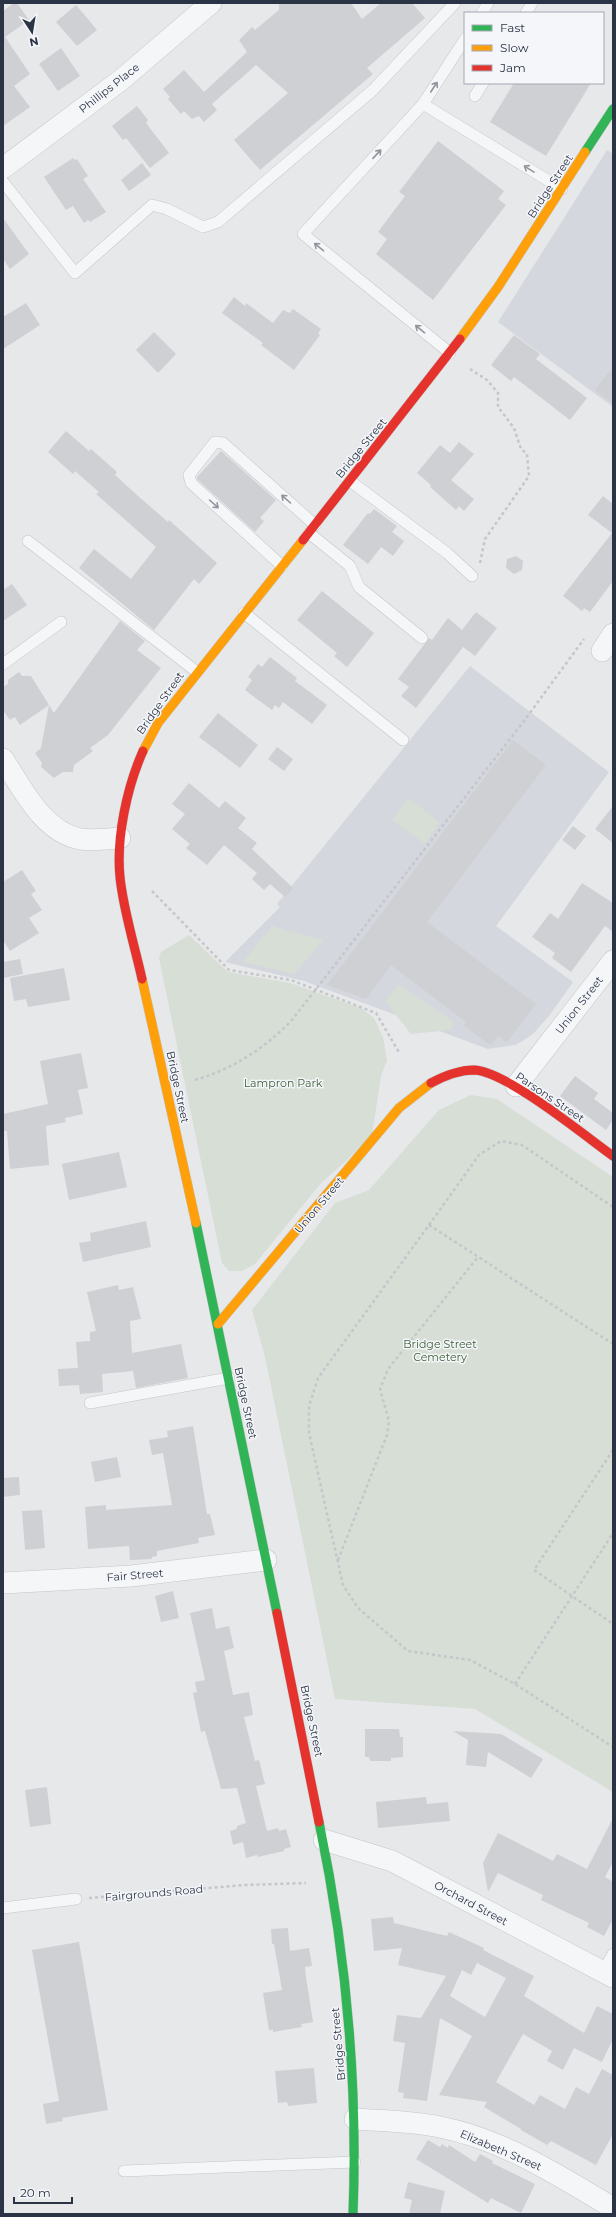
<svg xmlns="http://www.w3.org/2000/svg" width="616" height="2217" font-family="Montserrat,sans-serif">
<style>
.built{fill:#d4d7dd}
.green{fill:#d6ded6}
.building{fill:#ced0d3;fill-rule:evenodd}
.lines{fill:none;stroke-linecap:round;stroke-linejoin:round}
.lane-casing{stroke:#c4c6c8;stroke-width:12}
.street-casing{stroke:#c4c6c8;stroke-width:22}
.fast-casing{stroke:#c4c6c8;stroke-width:10}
.slow-casing{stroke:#c4c6c8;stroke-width:10}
.jam-casing{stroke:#c4c6c8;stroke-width:10}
.path{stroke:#c5c6ca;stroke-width:2.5;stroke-dasharray:3 3;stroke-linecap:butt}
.lane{stroke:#f5f6f7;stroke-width:11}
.street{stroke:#f5f6f7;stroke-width:21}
.fast{stroke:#30b455;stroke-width:9}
.slow{stroke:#ff9f0a;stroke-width:9}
.jam{stroke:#e5322d;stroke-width:9}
.oneway{stroke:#90959e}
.labels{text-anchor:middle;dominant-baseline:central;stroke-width:3;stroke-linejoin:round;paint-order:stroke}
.street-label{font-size:11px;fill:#2b3445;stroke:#f4f6f9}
.park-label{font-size:11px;fill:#3f6138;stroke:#f4f6f9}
</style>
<rect width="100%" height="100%" fill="#e6e8ea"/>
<!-- built -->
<g class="built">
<path d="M 607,150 L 613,154 L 613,407 L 498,322 Z"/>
<path d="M 470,666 L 609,772 L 496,926 L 573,982 L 549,1016 L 533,1034 L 521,1042 L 515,1045 L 488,1049 L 304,981 L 225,962 L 280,907 L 277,904 Z"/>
</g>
<!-- green -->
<g class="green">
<path d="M 408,798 L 440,822 L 425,844 L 392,820 Z"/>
<path d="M 272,926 L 324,940 L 294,974 L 243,962 Z"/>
<path d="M 189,935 L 228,972 L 290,983 L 361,1008 L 374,1018 L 383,1037 L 387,1060 L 381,1076 L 372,1134 L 347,1160 L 321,1183 L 255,1264 L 242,1271 L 229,1271 L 222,1263 L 159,958 L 161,952 Z"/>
<path d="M 398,984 L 454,1022 L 451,1030 L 411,1034 L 385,1001 Z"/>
<path d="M 471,1095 L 497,1099 L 613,1177 L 613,1792 L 475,1709 L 335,1699 L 265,1357 L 252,1310 L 335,1203 L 369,1190 L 439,1110 Z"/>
</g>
<!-- building -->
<g class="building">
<path d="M 14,3 L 17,3 L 29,20 L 5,37 L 30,74 L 14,86 L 30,107 L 3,126 L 3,11 Z"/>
<path d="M 279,3 L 351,3 L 362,19 L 381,3 L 412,3 L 425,18 L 367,68 L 373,74 L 260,170 L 234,140 L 288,93 L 256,65 L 212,104 L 217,110 L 204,122 L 199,116 L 192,119 L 184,111 L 181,114 L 168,99 L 170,97 L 163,89 L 184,70 L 204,92 L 247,52 L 239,40 L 252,27 L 255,30 L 279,10 Z"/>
<path d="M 76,5 L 97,30 L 77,46 L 56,22 Z"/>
<path d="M 61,48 L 80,76 L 58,91 L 39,64 Z"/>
<path d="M 514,83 L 591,83 L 546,156 L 490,122 Z"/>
<path d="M 137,106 L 148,120 L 146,123 L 169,153 L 150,168 L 126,138 L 123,140 L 112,126 Z"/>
<path d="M 438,141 L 504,191 L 498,199 L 506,205 L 433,300 L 376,254 L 387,239 L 378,232 L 405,196 L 399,192 Z"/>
<path d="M 73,158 L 75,160 L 77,159 L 88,176 L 83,179 L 106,212 L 90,222 L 88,220 L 84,223 L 73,206 L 66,210 L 44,177 Z"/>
<path d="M 142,163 L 151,175 L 129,191 L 121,180 Z"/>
<path d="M 3,218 L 29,254 L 10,269 L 3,259 Z"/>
<path d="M 234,297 L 245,306 L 246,303 L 273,323 L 283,310 L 290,313 L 293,309 L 321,329 L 318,333 L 320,335 L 294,370 L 261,345 L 263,343 L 222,313 Z"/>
<path d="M 26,303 L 40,325 L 3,349 L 3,317 Z"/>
<path d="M 154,332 L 176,354 L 158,373 L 136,350 Z"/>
<path d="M 514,335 L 540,354 L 536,359 L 587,398 L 570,420 L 514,377 L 511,381 L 491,365 Z"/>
<path d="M 613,367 L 613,404 L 595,390 Z"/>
<path d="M 66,431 L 89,451 L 91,449 L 117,472 L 115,475 L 138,496 L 168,522 L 169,520 L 217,563 L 199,584 L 194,579 L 154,630 L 79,568 L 94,549 L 131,579 L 156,547 L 96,494 L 99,492 L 75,471 L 73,474 L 48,452 Z"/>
<path d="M 459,442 L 474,454 L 451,480 L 474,499 L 464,511 L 459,506 L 456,510 L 430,487 L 431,485 L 417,473 L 440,445 L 450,453 Z"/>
<path d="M 221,451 L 276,500 L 260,518 L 264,521 L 255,532 L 197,479 L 197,477 Z"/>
<path d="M 603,496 L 613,504 L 613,581 L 590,612 L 584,608 L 582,611 L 563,596 L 612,533 L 588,515 Z"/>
<path d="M 374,509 L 397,526 L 392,532 L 404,541 L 393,556 L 381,547 L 368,564 L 343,545 L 368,513 L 370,514 Z"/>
<path d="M 516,556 L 523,561 L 522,570 L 514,574 L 506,568 L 507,559 Z"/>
<path d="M 12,584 L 27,605 L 3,621 L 3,590 Z"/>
<path d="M 322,591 L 374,633 L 347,667 L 334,656 L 337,653 L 297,620 Z"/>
<path d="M 476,612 L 497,628 L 475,656 L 463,647 L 416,708 L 401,696 L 409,687 L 398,679 L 429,638 L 432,640 L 448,618 L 462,630 Z"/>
<path d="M 120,621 L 145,641 L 137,650 L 161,668 L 108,735 L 90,748 L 93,751 L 74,765 L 73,772 L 63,772 L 54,778 L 41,767 L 42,763 L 35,753 L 41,748 L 49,705 L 54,713 Z"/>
<path d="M 270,657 L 297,678 L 295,681 L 327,705 L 312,724 L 283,702 L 279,708 L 275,705 L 272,710 L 245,690 L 252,680 L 248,677 L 258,664 L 262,667 Z"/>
<path d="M 19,672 L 22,676 L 31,676 L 49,705 L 20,725 L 15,717 L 10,720 L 3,710 L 3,687 L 8,684 L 8,680 Z"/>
<path d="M 218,713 L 258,745 L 240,768 L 199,737 Z"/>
<path d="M 513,740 L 546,765 L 427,922 L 536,1004 L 507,1042 L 498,1036 L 490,1045 L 463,1025 L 466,1022 L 391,965 L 366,999 L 327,985 Z"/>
<path d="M 277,747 L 293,759 L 284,771 L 268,759 Z"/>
<path d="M 189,783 L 219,808 L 225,801 L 246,818 L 238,828 L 257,843 L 252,849 L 293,888 L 285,897 L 270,884 L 264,890 L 252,879 L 257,873 L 224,845 L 207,865 L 186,848 L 190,844 L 172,829 L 185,814 L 172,804 Z"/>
<path d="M 613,806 L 613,843 L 595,829 Z"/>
<path d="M 573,826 L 586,836 L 575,850 L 562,840 Z"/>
<path d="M 22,870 L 36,891 L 31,894 L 42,910 L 29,918 L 39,933 L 10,951 L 3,940 L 3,882 Z"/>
<path d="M 582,883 L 613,903 L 613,932 L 605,926 L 571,972 L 552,958 L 555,953 L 532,937 L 550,913 L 558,919 Z"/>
<path d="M 20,959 L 23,974 L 3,978 L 3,962 Z"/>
<path d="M 64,968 L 70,1000 L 28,1007 L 26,999 L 14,1001 L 10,978 Z"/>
<path d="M 81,1053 L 88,1088 L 78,1090 L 83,1114 L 65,1118 L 66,1122 L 46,1126 L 49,1165 L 10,1169 L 7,1131 L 3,1131 L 3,1114 L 48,1104 L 40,1061 Z"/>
<path d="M 575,1076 L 598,1093 L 594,1099 L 613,1113 L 613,1120 L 606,1130 L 560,1096 Z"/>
<path d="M 119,1152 L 127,1187 L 69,1200 L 62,1164 Z"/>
<path d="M 146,1221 L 151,1247 L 83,1262 L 79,1243 L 91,1241 L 90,1233 Z"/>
<path d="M 118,1285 L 119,1290 L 133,1287 L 141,1319 L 130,1321 L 132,1353 L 181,1344 L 188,1378 L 136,1388 L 133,1371 L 102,1374 L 103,1392 L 80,1394 L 79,1385 L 59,1386 L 58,1369 L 78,1368 L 76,1342 L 90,1341 L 90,1332 L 96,1331 L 87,1292 Z"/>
<path d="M 193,1426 L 207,1514 L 210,1514 L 215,1535 L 198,1538 L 199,1543 L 157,1551 L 157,1556 L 152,1557 L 152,1559 L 130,1560 L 129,1546 L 88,1549 L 85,1507 L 106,1505 L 106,1510 L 172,1505 L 163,1453 L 152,1455 L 149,1440 L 168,1437 L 167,1431 Z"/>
<path d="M 117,1457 L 121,1477 L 95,1482 L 91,1462 Z"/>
<path d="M 19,1477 L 20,1495 L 3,1497 L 3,1478 Z"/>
<path d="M 42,1510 L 45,1548 L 25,1550 L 22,1511 Z"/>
<path d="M 173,1591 L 179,1618 L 161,1622 L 155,1596 Z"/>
<path d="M 212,1608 L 216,1629 L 229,1626 L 234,1648 L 224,1651 L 233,1695 L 249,1692 L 253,1715 L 244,1717 L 255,1761 L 259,1760 L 265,1784 L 256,1786 L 267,1831 L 278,1828 L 279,1831 L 286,1829 L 291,1847 L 284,1849 L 284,1851 L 258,1857 L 257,1855 L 246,1858 L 243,1842 L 233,1845 L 230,1831 L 237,1829 L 237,1826 L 246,1823 L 237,1788 L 221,1789 L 205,1731 L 201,1732 L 193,1693 L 197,1692 L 195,1682 L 205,1680 L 190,1613 Z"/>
<path d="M 365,1729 L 399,1729 L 400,1737 L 403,1737 L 403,1757 L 391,1758 L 391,1761 L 370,1761 L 369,1757 L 365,1757 Z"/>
<path d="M 453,1731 L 501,1734 L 543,1759 L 531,1778 L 488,1752 L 486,1767 L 466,1765 L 468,1740 Z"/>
<path d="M 47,1787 L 51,1824 L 30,1827 L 25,1790 Z"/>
<path d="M 426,1797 L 427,1804 L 448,1802 L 450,1821 L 378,1828 L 376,1802 Z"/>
<path d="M 613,1818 L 613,1862 L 605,1877 L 613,1882 L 613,1919 L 604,1936 L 587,1927 L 589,1923 L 541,1900 L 543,1895 L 498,1873 L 488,1892 L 483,1863 L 498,1833 L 553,1861 L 557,1854 L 587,1869 Z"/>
<path d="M 393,1917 L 394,1923 L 447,1936 L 449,1932 L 484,1948 L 483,1950 L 534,1976 L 524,1996 L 584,2033 L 597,2006 L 613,2014 L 613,2039 L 602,2062 L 574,2048 L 563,2070 L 547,2061 L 552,2051 L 523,2034 L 496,2082 L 534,2105 L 540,2095 L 565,2109 L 576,2087 L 589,2094 L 602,2069 L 613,2075 L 613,2134 L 596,2165 L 551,2141 L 547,2145 L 521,2130 L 521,2129 L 484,2107 L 487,2102 L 439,2095 L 472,2036 L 440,2018 L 427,2101 L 403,2098 L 404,2093 L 398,2092 L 405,2043 L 393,2041 L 397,2015 L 421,2018 L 446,1976 L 398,1965 L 402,1948 L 374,1951 L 371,1919 ZM 477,1963 L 506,1978 L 485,2017 L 450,1996 L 462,1970 L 471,1975 Z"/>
<path d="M 288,1928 L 290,1951 L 309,1948 L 312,1966 L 305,1967 L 306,1977 L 313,2022 L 301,2024 L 302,2027 L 273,2032 L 273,2030 L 269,2030 L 263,1993 L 282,1990 L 274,1944 L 272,1944 L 271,1929 Z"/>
<path d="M 79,1942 L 108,2110 L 62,2118 L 63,2121 L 46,2124 L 43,2104 L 59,2101 L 32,1950 Z"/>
<path d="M 314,2068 L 317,2103 L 288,2106 L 287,2102 L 278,2103 L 275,2071 Z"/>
<path d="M 428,2140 L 440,2147 L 442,2144 L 448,2148 L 449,2145 L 475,2162 L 480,2154 L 493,2161 L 492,2163 L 535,2184 L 521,2213 L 491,2198 L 488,2203 L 416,2159 Z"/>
<path d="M 408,2182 L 445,2191 L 440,2214 L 409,2214 L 412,2200 L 404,2198 Z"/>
</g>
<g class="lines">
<defs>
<g id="lane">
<path d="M 482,13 L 488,3"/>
<path d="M 526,13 L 532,3"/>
<path d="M 465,39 L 423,104 L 562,189"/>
<path d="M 475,96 L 483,83"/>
<path d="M 423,104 L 303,234 L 450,353"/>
<path d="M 3,182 L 75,273 L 152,205 L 167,209 L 203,227 L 218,222 L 373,90 L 455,3"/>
<path d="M 350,481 L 447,553 L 472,576"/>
<path d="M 309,533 L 350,566 L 359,587 L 422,638"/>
<path d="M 28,541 L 197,672"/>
<path d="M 282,566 L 191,483 L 189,475 L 215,442 L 223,443 L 315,525"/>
<path d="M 244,613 L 403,740"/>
<path d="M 3,664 L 61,622"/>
<path d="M 90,1403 L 229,1378"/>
<path d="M 3,1908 L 76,1899"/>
<path d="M 603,1972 L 613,1954"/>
<path d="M 124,2171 L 355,2162"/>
</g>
<g id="street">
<path d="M 3,168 L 121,80 L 211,3"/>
<path d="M 602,651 L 613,634"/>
<path d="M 3,759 C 22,788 43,832 80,839 C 94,841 107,839 120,838"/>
<path d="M 516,1086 L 613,961"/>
<path d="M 3,1583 L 131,1576 L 266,1560"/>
<path d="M 324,1840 L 392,1861 L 613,1977"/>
<path d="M 355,2119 C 383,2121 412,2121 440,2127 C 502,2139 560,2176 613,2208"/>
</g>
<g id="fast">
<path d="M 585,152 L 613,109"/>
<path d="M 196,1223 L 277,1613"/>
<path d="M 319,1822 C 346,1951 358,2082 353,2214"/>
</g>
<g id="slow">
<path d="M 460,339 L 498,287 L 585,152"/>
<path d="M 143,751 L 158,723 L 303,540"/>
<path d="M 142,979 L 196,1223"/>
<path d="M 218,1324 L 399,1108 L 431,1083"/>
</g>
<g id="jam">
<path d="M 303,540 L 460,339"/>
<path d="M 142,979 C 135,947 123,909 120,877 C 116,838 127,787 143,751"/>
<path d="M 431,1083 C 444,1076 459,1070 474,1070 C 506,1071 585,1136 613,1156"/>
<path d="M 277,1613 L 319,1822"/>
</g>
</defs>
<!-- lane casing -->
<use href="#lane" class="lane-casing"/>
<!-- street casing -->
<use href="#street" class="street-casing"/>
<!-- fast casing -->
<use href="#fast" class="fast-casing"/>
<!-- slow casing -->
<use href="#slow" class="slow-casing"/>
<!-- jam casing -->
<use href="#jam" class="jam-casing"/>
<!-- path -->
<g class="path">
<path d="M 470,369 L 487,380 L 498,393 L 498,407 L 514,428 L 521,449 L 527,454 L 529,476 L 485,539 L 480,563"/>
<path d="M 152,891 L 229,970 L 291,980 L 376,1013 L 400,1054"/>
<path d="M 195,1080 C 233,1069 265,1048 292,1020 L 524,721 L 584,639"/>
<path d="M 429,1225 L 479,1155 L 501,1141 L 522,1145 L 613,1207"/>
<path d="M 613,1344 L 429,1225 L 318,1378 L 309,1406 L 309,1433 L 343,1585 L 358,1608 L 408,1651 L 470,1660 L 515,1684 L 613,1747"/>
<path d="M 613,1450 L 534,1570 L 613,1624"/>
<path d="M 338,1560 L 387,1435 L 389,1421 L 380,1389 L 388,1369 L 478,1257"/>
<path d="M 515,1684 L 613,1533"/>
<path d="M 89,1898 L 245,1885 L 306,1883"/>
</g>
<!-- lane -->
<use href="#lane" class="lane"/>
<!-- street -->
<use href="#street" class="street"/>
<!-- fast -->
<use href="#fast" class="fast"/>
<!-- slow -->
<use href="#slow" class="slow"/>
<!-- jam -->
<use href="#jam" class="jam"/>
</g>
<!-- one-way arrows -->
<defs><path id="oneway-shaft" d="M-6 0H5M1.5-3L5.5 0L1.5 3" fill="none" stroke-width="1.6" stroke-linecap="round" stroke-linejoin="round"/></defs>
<g class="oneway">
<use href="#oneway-shaft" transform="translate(434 87) rotate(-57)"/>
<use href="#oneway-shaft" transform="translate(377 154) rotate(-47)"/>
<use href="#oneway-shaft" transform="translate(529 169) rotate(-148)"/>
<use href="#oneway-shaft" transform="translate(319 247) rotate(-141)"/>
<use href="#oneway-shaft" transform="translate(420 329) rotate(-141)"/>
<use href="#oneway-shaft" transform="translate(286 499) rotate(-138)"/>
<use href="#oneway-shaft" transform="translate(214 504) rotate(42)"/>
</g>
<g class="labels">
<!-- street labels -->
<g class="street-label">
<text transform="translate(109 88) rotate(-38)">Phillips Place</text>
<text transform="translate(550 186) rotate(-57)">Bridge Street</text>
<text transform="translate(361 448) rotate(-51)">Bridge Street</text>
<text transform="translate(160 703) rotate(-55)">Bridge Street</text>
<text transform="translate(579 1005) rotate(-52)">Union Street</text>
<text transform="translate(178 1087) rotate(78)">Bridge Street</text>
<text transform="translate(550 1097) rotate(34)">Parsons Street</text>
<text transform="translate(319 1205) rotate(-50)">Union Street</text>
<text transform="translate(246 1403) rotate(78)">Bridge Street</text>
<text transform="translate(135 1575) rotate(-5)">Fair Street</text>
<text transform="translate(312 1721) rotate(78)">Bridge Street</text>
<text transform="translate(154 1893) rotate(-5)">Fairgrounds Road</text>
<text transform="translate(471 1903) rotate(28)">Orchard Street</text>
<text transform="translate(338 2044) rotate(-95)">Bridge Street</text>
<text transform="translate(501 2150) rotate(23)">Elizabeth Street</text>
</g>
<!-- park labels -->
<g class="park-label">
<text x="283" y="1083">Lampron Park</text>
<text x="440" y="1344">Bridge Street<tspan x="440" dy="13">Cemetery</tspan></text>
</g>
</g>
<!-- border -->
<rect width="616" height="2217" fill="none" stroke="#2b3445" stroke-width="8"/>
<!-- legend -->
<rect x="464" y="12" width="140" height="72" fill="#f4f6f9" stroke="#a4a8b1"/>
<rect x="472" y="25" width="20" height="6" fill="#30b455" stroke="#a4a8b1"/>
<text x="500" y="32" font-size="12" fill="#2b3445">Fast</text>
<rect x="472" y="45" width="20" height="6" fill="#ff9f0a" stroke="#a4a8b1"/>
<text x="500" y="52" font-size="12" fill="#2b3445">Slow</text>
<rect x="472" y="65" width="20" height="6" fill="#e5322d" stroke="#a4a8b1"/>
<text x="500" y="72" font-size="12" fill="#2b3445">Jam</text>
<!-- north arrow -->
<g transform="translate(32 32) rotate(168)" stroke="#f4f6f9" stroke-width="3" paint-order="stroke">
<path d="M0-3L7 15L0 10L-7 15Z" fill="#2b3445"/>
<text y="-6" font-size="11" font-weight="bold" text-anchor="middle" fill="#2b3445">N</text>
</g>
<!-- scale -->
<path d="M14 2197v6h58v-6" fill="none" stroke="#2b3445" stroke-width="2"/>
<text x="20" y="2197" font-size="12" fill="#2b3445" stroke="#f4f6f9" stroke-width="3" paint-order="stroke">20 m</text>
</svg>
